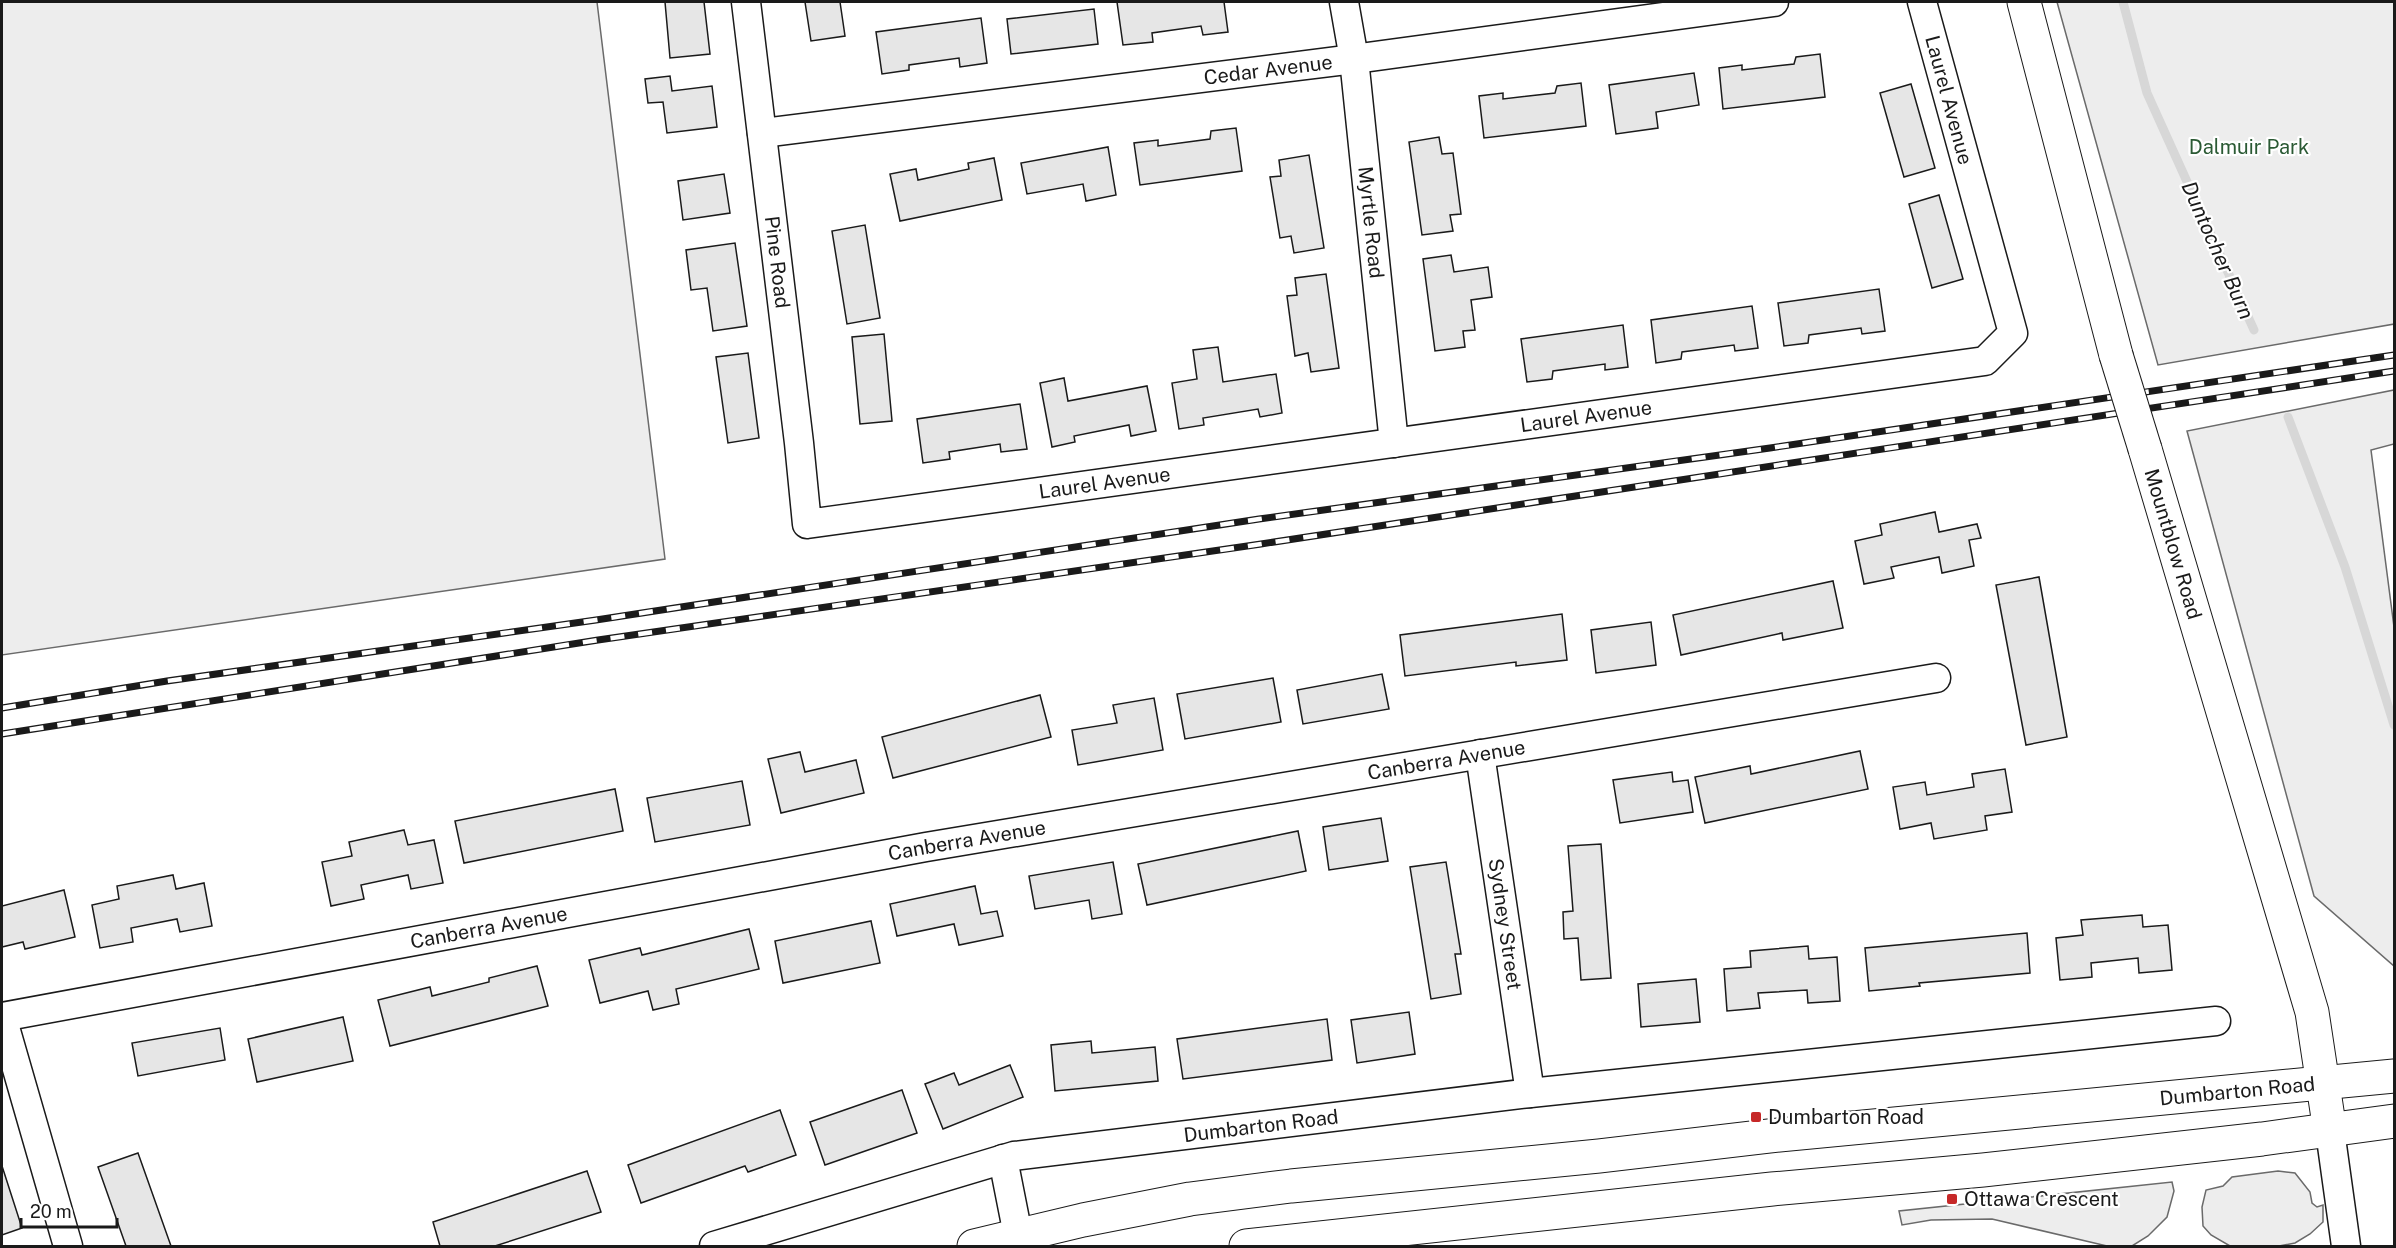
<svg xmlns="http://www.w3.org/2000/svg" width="2396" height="1248" font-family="'Public Sans',sans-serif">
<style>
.built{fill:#ededed;stroke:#6a6a6a;stroke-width:1.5}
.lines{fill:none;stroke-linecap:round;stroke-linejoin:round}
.stream{stroke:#d7d7d7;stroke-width:9}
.building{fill:#e6e6e6;stroke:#1a1a1a;stroke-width:1.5}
.minor-casing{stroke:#1a1a1a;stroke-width:31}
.tertiary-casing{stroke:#1a1a1a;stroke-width:35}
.primary-casing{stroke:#1a1a1a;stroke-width:35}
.minor{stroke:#fff;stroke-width:28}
.tertiary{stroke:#fff;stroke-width:33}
.primary{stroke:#fff;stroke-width:33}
.rail-casing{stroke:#1a1a1a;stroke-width:7}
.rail{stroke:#fff;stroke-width:4.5;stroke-dasharray:14;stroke-linecap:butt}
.tertiary-bridge-casing{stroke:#1a1a1a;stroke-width:35;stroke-linecap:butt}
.tertiary-bridge{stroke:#fff;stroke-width:33}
.poi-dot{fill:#c62828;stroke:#fff;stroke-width:2}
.labels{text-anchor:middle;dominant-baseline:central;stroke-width:4.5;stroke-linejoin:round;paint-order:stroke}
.street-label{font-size:20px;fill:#1a1a1a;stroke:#fff}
.park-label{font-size:20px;fill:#2b5a34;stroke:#fff}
.poi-label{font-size:20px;fill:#1a1a1a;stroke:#fff;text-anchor:start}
.water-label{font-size:21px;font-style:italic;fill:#1a1a1a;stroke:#fff}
</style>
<rect width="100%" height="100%" fill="#fff"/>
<!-- built -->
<g class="built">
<path d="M 2,2 L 597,2 L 665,559 L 2,655 Z"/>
<path d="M 2057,2 L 2394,2 L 2394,324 L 2158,365 Z"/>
<path d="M 2394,390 L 2394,444 L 2371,450 L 2394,627 L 2394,966 L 2314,896 L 2187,431 Z"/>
<path d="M 2278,1171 L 2295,1173 L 2310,1192 L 2312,1203 L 2317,1207 L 2323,1205 L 2323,1222 L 2310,1234 L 2295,1243 L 2279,1246 L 2230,1246 L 2211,1235 L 2203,1226 L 2202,1207 L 2206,1190 L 2223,1186 L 2232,1177 Z"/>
<path d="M 2172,1182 L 2174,1191 L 2167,1217 L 2148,1236 L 2132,1246 L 2107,1246 L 1992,1219 L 1931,1220 L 1902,1225 L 1899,1211 Z"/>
</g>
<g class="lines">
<!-- stream -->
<g class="stream">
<path d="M 2123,2 L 2147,93 L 2254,330"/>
<path d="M 2288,417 L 2345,567 L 2394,725"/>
</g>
</g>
<!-- building -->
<g class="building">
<path d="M 665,2 L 704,2 L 710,54 L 670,58 Z"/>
<path d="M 805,2 L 840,2 L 845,36 L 811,41 Z"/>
<path d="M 1117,2 L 1224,2 L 1228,32 L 1203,35 L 1201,26 L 1152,33 L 1153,42 L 1123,45 Z"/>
<path d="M 1094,9 L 1098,44 L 1011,54 L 1007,19 Z"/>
<path d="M 981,18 L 987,63 L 960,67 L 959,58 L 909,65 L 909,70 L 882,74 L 876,32 Z"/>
<path d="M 1820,54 L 1825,97 L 1723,109 L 1719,68 L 1742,65 L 1742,70 L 1794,64 L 1796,57 Z"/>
<path d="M 1694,73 L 1699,105 L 1656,112 L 1658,128 L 1616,134 L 1609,85 Z"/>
<path d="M 670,76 L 672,91 L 712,86 L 717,127 L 667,133 L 663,102 L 648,103 L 645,79 Z"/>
<path d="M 1581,83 L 1586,126 L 1484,138 L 1479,96 L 1503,93 L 1503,99 L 1555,93 L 1557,86 Z"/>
<path d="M 1911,84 L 1935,168 L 1904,177 L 1880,93 Z"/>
<path d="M 1236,128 L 1242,171 L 1140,185 L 1134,143 L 1158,140 L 1158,146 L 1210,139 L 1211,131 Z"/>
<path d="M 1439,137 L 1442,154 L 1453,153 L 1461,214 L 1450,215 L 1453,231 L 1422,235 L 1409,142 Z"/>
<path d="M 1108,147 L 1116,195 L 1086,201 L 1083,184 L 1027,194 L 1021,163 Z"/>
<path d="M 1309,155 L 1324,248 L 1294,253 L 1291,236 L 1280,238 L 1270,177 L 1281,176 L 1279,160 Z"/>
<path d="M 994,158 L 1002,200 L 900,221 L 890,174 L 916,169 L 918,180 L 969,169 L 968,163 Z"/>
<path d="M 724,174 L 730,213 L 683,220 L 678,181 Z"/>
<path d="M 1939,195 L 1963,279 L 1932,288 L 1909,204 Z"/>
<path d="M 865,225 L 880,318 L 847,324 L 832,231 Z"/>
<path d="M 735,243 L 747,326 L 713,331 L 707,288 L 691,290 L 686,250 Z"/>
<path d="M 1451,255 L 1454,272 L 1488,267 L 1492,297 L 1471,300 L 1475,330 L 1463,331 L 1465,347 L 1435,351 L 1423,259 Z"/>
<path d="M 1326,274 L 1339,368 L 1311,372 L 1308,353 L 1295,356 L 1287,296 L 1297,295 L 1295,278 Z"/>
<path d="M 1879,289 L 1885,331 L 1862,334 L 1861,328 L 1809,335 L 1808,343 L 1784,346 L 1778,303 Z"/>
<path d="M 1752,306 L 1758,348 L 1735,351 L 1734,345 L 1682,352 L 1681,359 L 1656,363 L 1651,320 Z"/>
<path d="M 1623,325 L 1628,367 L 1605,370 L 1605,364 L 1553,371 L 1552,379 L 1527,382 L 1521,339 Z"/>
<path d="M 884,334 L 892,421 L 860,424 L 852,337 Z"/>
<path d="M 1218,347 L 1223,382 L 1276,374 L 1282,413 L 1260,417 L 1258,409 L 1203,418 L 1204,425 L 1179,429 L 1172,383 L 1197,379 L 1193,350 Z"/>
<path d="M 748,353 L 759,438 L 728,443 L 716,357 Z"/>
<path d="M 1064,378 L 1068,401 L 1147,386 L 1156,431 L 1131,436 L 1129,425 L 1074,436 L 1075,442 L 1052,447 L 1040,383 Z"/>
<path d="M 1020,404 L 1027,449 L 1001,452 L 1000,444 L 949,452 L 950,459 L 923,463 L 917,419 Z"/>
<path d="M 1935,512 L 1939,532 L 1977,524 L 1981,538 L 1969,540 L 1974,566 L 1942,573 L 1939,557 L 1891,567 L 1894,578 L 1864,584 L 1855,541 L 1882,535 L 1880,524 Z"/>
<path d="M 2039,577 L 2067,737 L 2026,745 L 1996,585 Z"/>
<path d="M 1833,581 L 1843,628 L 1783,640 L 1782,633 L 1681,655 L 1673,615 Z"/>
<path d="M 1562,614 L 1567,660 L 1516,666 L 1516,662 L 1405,676 L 1400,635 Z"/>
<path d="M 1651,622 L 1656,665 L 1596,673 L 1591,630 Z"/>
<path d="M 1382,674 L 1389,709 L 1303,724 L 1297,690 Z"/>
<path d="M 1273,678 L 1281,722 L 1185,739 L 1177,694 Z"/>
<path d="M 1040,695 L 1051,737 L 893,778 L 882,737 Z"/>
<path d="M 1154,698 L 1163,750 L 1078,765 L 1072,730 L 1117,723 L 1113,705 Z"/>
<path d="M 1860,751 L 1868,789 L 1705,823 L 1695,777 L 1750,766 L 1751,774 Z"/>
<path d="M 800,752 L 805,772 L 856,760 L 864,793 L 781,813 L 768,759 Z"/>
<path d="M 2005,769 L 2012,812 L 1985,816 L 1987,830 L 1934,839 L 1931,823 L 1900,829 L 1893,787 L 1925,782 L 1927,795 L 1974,787 L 1972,774 Z"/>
<path d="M 1672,772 L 1673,782 L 1688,780 L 1693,812 L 1620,823 L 1613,780 Z"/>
<path d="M 742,781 L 750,825 L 655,842 L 647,798 Z"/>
<path d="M 615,789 L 623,831 L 464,863 L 455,821 Z"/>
<path d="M 1381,818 L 1388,861 L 1329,870 L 1323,827 Z"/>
<path d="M 404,830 L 408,845 L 434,840 L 443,883 L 411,889 L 408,875 L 361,885 L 364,899 L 331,906 L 322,862 L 352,856 L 349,842 Z"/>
<path d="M 1298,831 L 1306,871 L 1147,905 L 1138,864 Z"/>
<path d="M 1601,844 L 1611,978 L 1581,980 L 1578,938 L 1564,939 L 1563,912 L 1573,911 L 1568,846 Z"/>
<path d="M 1113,862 L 1122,914 L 1092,919 L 1089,900 L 1035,909 L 1029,876 Z"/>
<path d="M 1446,862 L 1461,954 L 1455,954 L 1461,994 L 1431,999 L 1410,867 Z"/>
<path d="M 173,875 L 176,889 L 204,883 L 212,926 L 180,932 L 177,919 L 131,928 L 133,942 L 100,948 L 92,905 L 119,899 L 117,886 Z"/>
<path d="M 975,886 L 981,914 L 997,911 L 1003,936 L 959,945 L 954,924 L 897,936 L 890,904 Z"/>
<path d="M 64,890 L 75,937 L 25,949 L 23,942 L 2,947 L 2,906 Z"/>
<path d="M 2142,915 L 2143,927 L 2168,925 L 2172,970 L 2139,973 L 2138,958 L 2091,963 L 2092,977 L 2060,980 L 2056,938 L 2083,935 L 2081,920 Z"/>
<path d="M 871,921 L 880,963 L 783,983 L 775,941 Z"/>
<path d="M 749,929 L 759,969 L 676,989 L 679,1004 L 653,1010 L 648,991 L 600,1003 L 589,960 L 640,948 L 642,955 Z"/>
<path d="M 2027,933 L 2030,973 L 1919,983 L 1920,986 L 1869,991 L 1865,948 Z"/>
<path d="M 1808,946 L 1809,959 L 1837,957 L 1840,1001 L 1808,1003 L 1807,990 L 1758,993 L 1760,1008 L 1727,1011 L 1724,969 L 1751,967 L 1750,951 Z"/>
<path d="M 537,966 L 548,1006 L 390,1046 L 378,1000 L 430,987 L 432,996 L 489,982 L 489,978 Z"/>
<path d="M 1696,979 L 1700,1022 L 1641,1027 L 1638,984 Z"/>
<path d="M 1409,1012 L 1415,1054 L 1357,1063 L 1351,1020 Z"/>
<path d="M 343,1017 L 353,1061 L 257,1082 L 248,1039 Z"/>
<path d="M 1327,1019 L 1332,1060 L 1183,1079 L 1177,1039 Z"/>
<path d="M 220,1028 L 225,1060 L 138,1076 L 132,1043 Z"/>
<path d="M 1091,1041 L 1092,1053 L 1155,1047 L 1158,1081 L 1055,1091 L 1051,1045 Z"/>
<path d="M 1010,1065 L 1023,1097 L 943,1129 L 925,1084 L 954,1073 L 959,1085 Z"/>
<path d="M 902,1090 L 917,1133 L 825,1165 L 810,1122 Z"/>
<path d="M 780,1110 L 796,1155 L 748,1172 L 745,1166 L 641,1203 L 628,1165 Z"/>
<path d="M 138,1153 L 171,1246 L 126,1246 L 98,1167 Z"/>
<path d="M 2,1166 L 22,1228 L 2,1235 Z"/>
<path d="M 587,1171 L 601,1212 L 495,1246 L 440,1246 L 433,1222 Z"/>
</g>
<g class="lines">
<defs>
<g id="minor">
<path id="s1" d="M 746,2 L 799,443 L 807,524 L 1985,361 L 2013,333 L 1922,2"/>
<path id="s2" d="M 1344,2 L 1354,59 L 1394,443"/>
<path id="s3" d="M 762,133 L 1354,59 L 1774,2"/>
<path id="s4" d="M 1480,754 L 1530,1093"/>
<path id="s5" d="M 2,1017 L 926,847 L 1936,678"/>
<path d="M 2,1017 L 68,1246"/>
<path d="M 2330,1131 L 2346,1246"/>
<path d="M 1003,1159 L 1018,1235"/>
<path id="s6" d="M 714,1246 L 1014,1156 L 1530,1093 L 2216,1021"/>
</g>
<g id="tertiary">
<path d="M 2024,2 L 2116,355"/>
<path id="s7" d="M 2145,449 L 2312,1012 L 2330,1131"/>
</g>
<g id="primary">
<path id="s8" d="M 974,1246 L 1083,1220 L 1190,1199 L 1291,1186 L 1599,1156 L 1769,1136 L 2394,1076"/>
<path d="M 1246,1246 L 1772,1189 L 1983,1170 L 2262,1139 L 2394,1121"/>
</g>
</defs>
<!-- minor casing -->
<use href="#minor" class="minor-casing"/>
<!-- tertiary casing -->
<use href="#tertiary" class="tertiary-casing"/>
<!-- primary casing -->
<use href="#primary" class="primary-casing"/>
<!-- minor -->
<use href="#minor" class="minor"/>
<!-- tertiary -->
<use href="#tertiary" class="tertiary"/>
<!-- primary -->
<use href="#primary" class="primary"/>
<defs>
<g id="rail">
<path d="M 2,708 L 167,681 L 596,620 L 1259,519 L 1770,448 L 2394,355"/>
<path d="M 2,734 L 598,640 L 1261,544 L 2394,371"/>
</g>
</defs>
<!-- rail casing -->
<use href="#rail" class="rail-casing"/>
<!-- rail -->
<use href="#rail" class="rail"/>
<defs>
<path id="tertiary-bridge" d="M 2116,355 L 2145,449"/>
</defs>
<!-- tertiary-bridge casing -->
<use href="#tertiary-bridge" class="tertiary-bridge-casing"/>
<!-- tertiary-bridge -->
<use href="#tertiary-bridge" class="tertiary-bridge"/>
</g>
<!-- markers -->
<g class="poi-dot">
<rect x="1750" y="1111" width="12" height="12" rx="3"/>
<rect x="1946" y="1193" width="12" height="12" rx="3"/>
</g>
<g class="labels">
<!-- street labels -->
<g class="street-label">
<text stroke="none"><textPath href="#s3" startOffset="510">Cedar Avenue</textPath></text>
<text transform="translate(1949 100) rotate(75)">Laurel Avenue</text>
<text stroke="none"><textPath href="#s2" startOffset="222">Myrtle Road</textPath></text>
<text stroke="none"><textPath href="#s1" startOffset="262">Pine Road</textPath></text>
<text stroke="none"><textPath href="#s1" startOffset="1312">Laurel Avenue</textPath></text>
<text stroke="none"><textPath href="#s1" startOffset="826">Laurel Avenue</textPath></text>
<text stroke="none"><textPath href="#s7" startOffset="99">Mountblow Road</textPath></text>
<text stroke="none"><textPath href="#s5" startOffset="1467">Canberra Avenue</textPath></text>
<text stroke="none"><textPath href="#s5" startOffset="981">Canberra Avenue</textPath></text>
<text stroke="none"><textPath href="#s4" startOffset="172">Sydney Street</textPath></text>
<text stroke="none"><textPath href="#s5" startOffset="495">Canberra Avenue</textPath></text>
<text stroke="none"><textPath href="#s8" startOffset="1274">Dumbarton Road</textPath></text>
<text stroke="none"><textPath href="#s6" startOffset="562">Dumbarton Road</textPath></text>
</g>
<!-- park labels -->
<g class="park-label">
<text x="2249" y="147">Dalmuir Park</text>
</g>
<!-- poi labels -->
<g class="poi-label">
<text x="1768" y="1117">Dumbarton Road</text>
<text x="1964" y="1199">Ottawa Crescent</text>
</g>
<!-- water labels -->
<g class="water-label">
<text transform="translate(2218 250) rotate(66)">Duntocher Burn</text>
</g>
</g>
<!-- border -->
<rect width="2396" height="1248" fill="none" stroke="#1a1a1a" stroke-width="6"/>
<!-- scale -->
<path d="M21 1218v9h96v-9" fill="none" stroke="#1a1a1a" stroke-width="3"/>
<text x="30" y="1218" font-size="18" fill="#1a1a1a" stroke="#ffffff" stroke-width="4.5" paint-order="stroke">20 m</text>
</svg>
